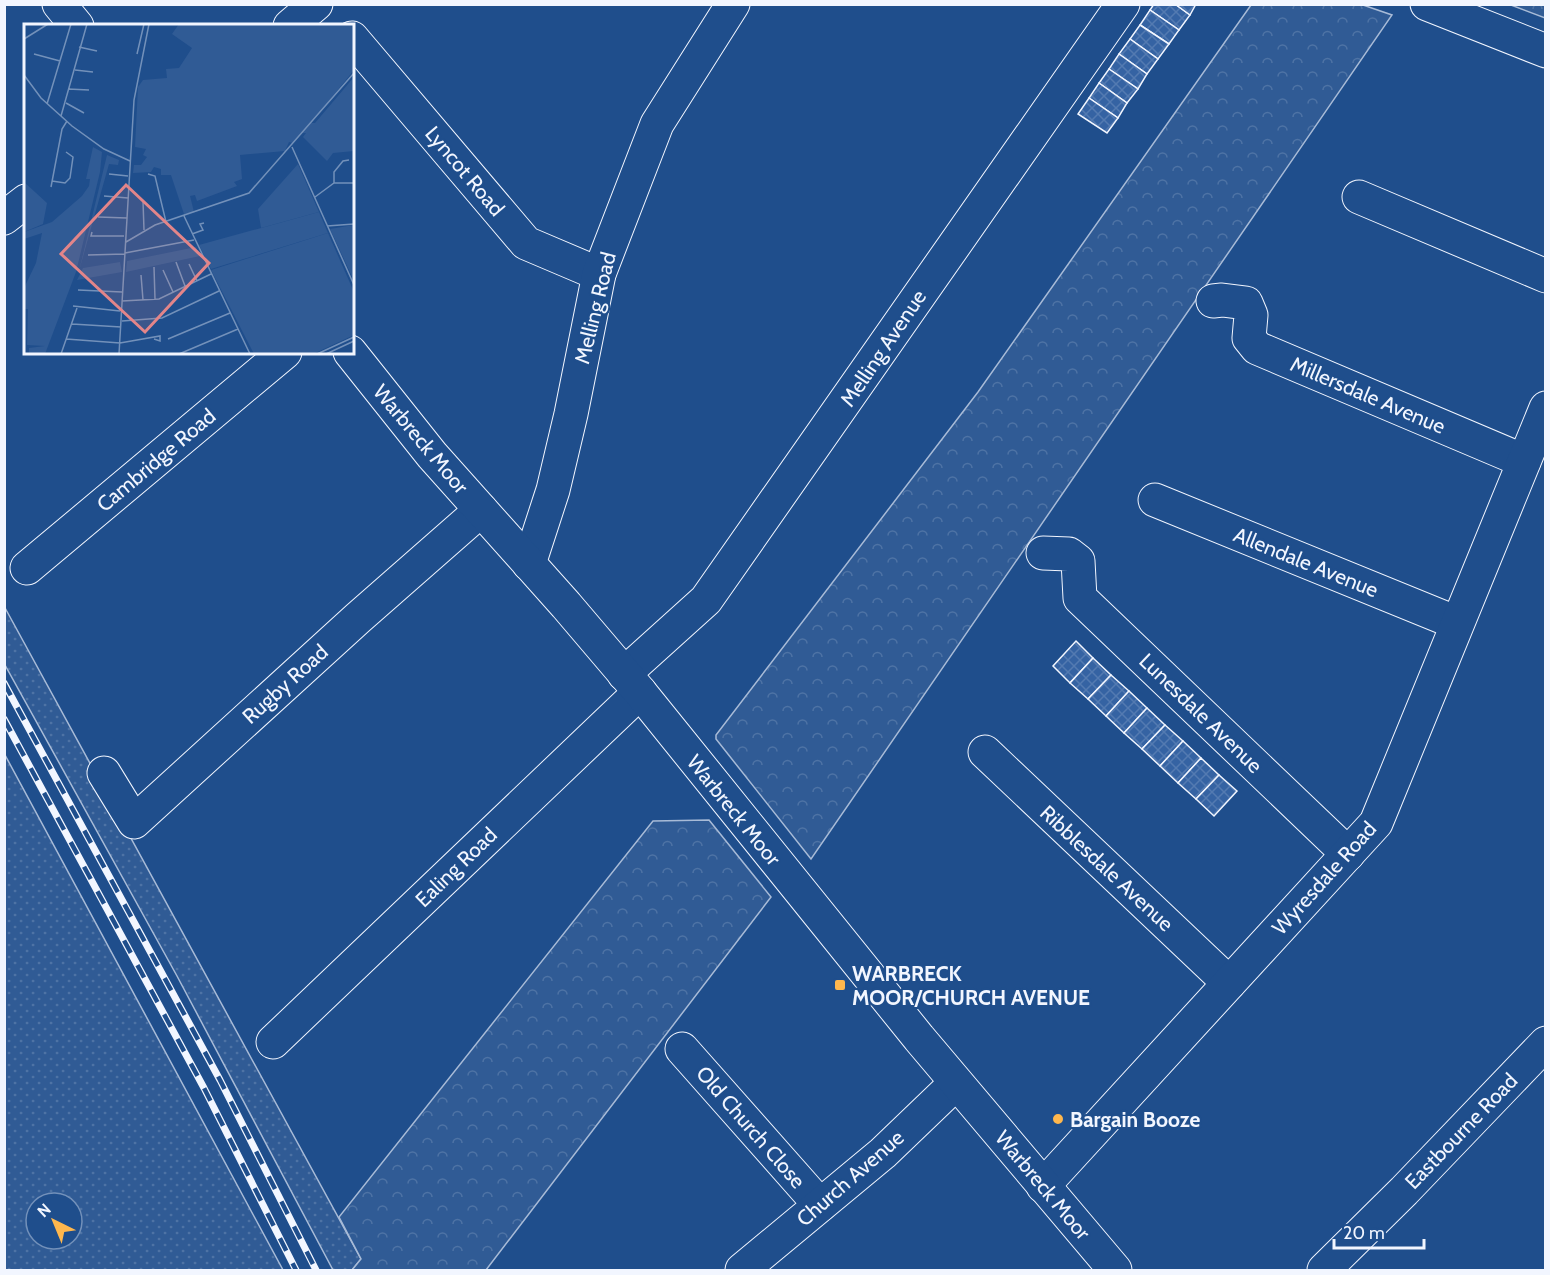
<svg xmlns="http://www.w3.org/2000/svg" width="1550" height="1275" font-family="Cabin,sans-serif">
<style>
.grass{fill:url(#grass-dots);stroke:#a8bbd7;stroke-width:1.5;fill-rule:evenodd}
.forest{fill:url(#forest-crowns);stroke:#a8bbd7;stroke-width:1.5}
.building{fill:url(#building-cross-hatch);stroke:#f2f6ff;stroke-width:1.5}
.lines{fill:none;stroke-linecap:round;stroke-linejoin:round}
.minor-casing{stroke:#f2f6ff;stroke-width:35}
.highway-casing{stroke:#f2f6ff;stroke-width:35}
.minor{stroke:#1f4e8c;stroke-width:33}
.highway{stroke:#1f4e8c;stroke-width:33}
.rail-casing{stroke:#f2f6ff;stroke-width:7}
.rail{stroke:#1f4e8c;stroke-width:4.5;stroke-dasharray:14;stroke-linecap:butt}
.poi-dot{fill:#ffb74d;stroke:#1f4e8c;stroke-width:2}
.labels{text-anchor:middle;dominant-baseline:central;stroke-width:4.5;stroke-linejoin:round;paint-order:stroke}
.street-label{font-size:21px;fill:#f2f6ff;stroke:#1f4e8c}
.poi-label{font-size:21px;font-weight:bold;fill:#f2f6ff;stroke:#1f4e8c;text-anchor:start}
.inset-road{fill:none;stroke:#7391ba;stroke-width:1.5}
.view{fill:#e38589;fill-opacity:0.15;stroke:#e38589;stroke-width:3}
.inset-edge{fill:none;stroke:#f2f6ff;stroke-width:3}
</style>
<defs>
<pattern id="grass-dots" width="8" height="8" patternUnits="userSpaceOnUse" patternTransform="scale(1.5)"><rect width="8" height="8" fill="#305b95"/><path d="M2 2h.1M6 6h.1" fill="none" stroke="#4e73a5" stroke-width="1.8" stroke-linecap="round"/></pattern>
<pattern id="forest-crowns" width="20" height="18" patternUnits="userSpaceOnUse" patternTransform="scale(1.5)"><rect width="20" height="18" fill="#305b95"/><path d="M2 6a3 3 0 1 1 6 0M12 15a3 3 0 1 1 6 0" fill="none" stroke="#4e73a5"/></pattern>
<pattern id="building-cross-hatch" width="8" height="8" patternUnits="userSpaceOnUse" patternTransform="scale(1.5)"><rect width="8" height="8" fill="#3563a3"/><path d="M0 0l8 8M0 8l8-8" fill="none" stroke="#537ab1"/></pattern>
</defs>
<rect width="100%" height="100%" fill="#1f4e8c"/>
<!-- grass -->
<g class="grass">
<path d="M 4,606 L 361,1259 L 352,1270 L 333,1270 L 177,976 L 5,665 Z"/>
<path d="M 4,755 L 5,755 L 283,1270 L 5,1270 ZM 36,1203 L 72,1203 L 72,1239 L 36,1239 Z"/>
</g>
<!-- forest -->
<g class="forest">
<path d="M 1251,5 L 1363,5 L 1392,15 L 811,859 L 716,739 L 716,735 L 978,392 Z"/>
<path d="M 1511,5 L 1545,5 L 1545,18 Z"/>
<path d="M 709,820 L 771,897 L 486,1270 L 352,1270 L 361,1259 L 339,1217 L 653,821 Z"/>
</g>
<!-- building -->
<g class="building">
<path d="M 1154,4 L 1175,4 L 1190,15 L 1179,30 L 1150,10 Z"/>
<path d="M 1175,4 L 1196,4 L 1190,15 Z"/>
<path d="M 1150,10 L 1179,30 L 1169,44 L 1140,25 Z"/>
<path d="M 1140,25 L 1169,44 L 1158,59 L 1130,39 Z"/>
<path d="M 1130,39 L 1158,59 L 1147,74 L 1119,54 Z"/>
<path d="M 1119,54 L 1147,74 L 1138,89 L 1109,69 Z"/>
<path d="M 1109,69 L 1138,89 L 1127,103 L 1099,83 Z"/>
<path d="M 1099,83 L 1127,103 L 1118,118 L 1089,98 Z"/>
<path d="M 1089,98 L 1118,118 L 1107,133 L 1078,114 Z"/>
<path d="M 1076,641 L 1093,658 L 1070,683 L 1053,666 Z"/>
<path d="M 1093,658 L 1111,675 L 1088,699 L 1070,683 Z"/>
<path d="M 1111,675 L 1129,691 L 1106,716 L 1088,699 Z"/>
<path d="M 1129,691 L 1147,708 L 1124,733 L 1106,716 Z"/>
<path d="M 1147,708 L 1165,725 L 1142,749 L 1124,733 Z"/>
<path d="M 1165,725 L 1183,741 L 1160,766 L 1142,749 Z"/>
<path d="M 1183,741 L 1201,758 L 1178,783 L 1160,766 Z"/>
<path d="M 1201,758 L 1219,775 L 1196,799 L 1178,783 Z"/>
<path d="M 1219,775 L 1237,791 L 1214,816 L 1196,799 Z"/>
</g>
<g class="lines">
<defs>
<g id="minor">
<path d="M 1427,4 L 1546,51"/>
<path d="M 290,26 L 316,4"/>
<path d="M 352,38 L 526,243 L 599,274"/>
<path d="M 1359,197 L 1546,276"/>
<path d="M 4,218 L 26,201"/>
<path d="M 1213,301 L 1222,300 L 1246,303 L 1251,315 L 1249,338 L 1257,348 L 1524,461"/>
<path d="M 1155,500 L 1457,623"/>
<path d="M 1043,553 L 1069,554 L 1078,561 L 1080,598 L 1348,854"/>
<path d="M 529,564 L 553,490 L 571,414 L 599,274 L 657,124 L 733,4"/>
<path d="M 27,568 L 285,352"/>
<path d="M 624,674 L 706,600 L 1123,4"/>
<path d="M 985,752 L 1229,983"/>
<path d="M 104,773 L 134,822 L 358,618 L 481,510"/>
<path d="M 273,1042 L 640,692"/>
<path d="M 682,1049 L 820,1205"/>
<path d="M 1043,1186 L 1376,823 L 1546,408"/>
<path d="M 742,1270 L 883,1153 L 956,1083"/>
<path d="M 1324,1270 L 1404,1191 L 1546,1043"/>
</g>
<g id="highway">
<path d="M 59,4 L 77,26"/>
<path d="M 350,352 L 432,455 L 566,605 L 640,692 L 919,1038 L 1115,1270"/>
</g>
</defs>
<!-- minor casing -->
<use href="#minor" class="minor-casing"/>
<!-- highway casing -->
<use href="#highway" class="highway-casing"/>
<!-- minor -->
<use href="#minor" class="minor"/>
<!-- highway -->
<use href="#highway" class="highway"/>
<defs>
<g id="rail">
<path d="M 4,683 L 220,1080 L 316,1270"/>
<path d="M 4,719 L 204,1088 L 296,1270"/>
</g>
</defs>
<!-- rail casing -->
<use href="#rail" class="rail-casing"/>
<!-- rail -->
<use href="#rail" class="rail"/>
</g>
<!-- markers -->
<g class="poi-dot">
<rect x="834" y="979" width="12" height="12" rx="3"/>
<circle cx="1058" cy="1119" r="6"/>
</g>
<g class="labels">
<!-- street labels -->
<g class="street-label">
<text transform="translate(465 171) rotate(50)">Lyncot Road</text>
<text transform="translate(595 308) rotate(-76)">Melling Road</text>
<text transform="translate(883 348) rotate(-56)">Melling Avenue</text>
<text transform="translate(1368 395) rotate(23)">Millersdale Avenue</text>
<text transform="translate(421 439) rotate(50)">Warbreck Moor</text>
<text transform="translate(156 460) rotate(-40)">Cambridge Road</text>
<text transform="translate(1306 562) rotate(22)">Allendale Avenue</text>
<text transform="translate(285 684) rotate(-42)">Rugby Road</text>
<text transform="translate(1201 713) rotate(44)">Lunesdale Avenue</text>
<text transform="translate(734 810) rotate(51)">Warbreck Moor</text>
<text transform="translate(456 867) rotate(-44)">Ealing Road</text>
<text transform="translate(1107 868) rotate(43)">Ribblesdale Avenue</text>
<text transform="translate(1324 878) rotate(-48)">Wyresdale Road</text>
<text transform="translate(751 1127) rotate(49)">Old Church Close</text>
<text transform="translate(1461 1131) rotate(-46)">Eastbourne Road</text>
<text transform="translate(850 1178) rotate(-41)">Church Avenue</text>
<text transform="translate(1043 1185) rotate(50)">Warbreck Moor</text>
</g>
<!-- poi labels -->
<g class="poi-label">
<text x="852" y="973">WARBRECK<tspan x="852" dy="24">MOOR/CHURCH AVENUE</tspan></text>
<text x="1070" y="1119">Bargain Booze</text>
</g>
</g>
<!-- overview -->
<g transform="translate(24 24)">
<rect width="330" height="330" fill="#1f4e8c"/>
<path d="M 69,123 L 78,128 L 76,148 L 52,248 L 21,330 L 5,330 L 5,324 L 21,322 L 3,321 L 4,285 L 1,285 L 1,262 L 12,239 L 18,209 L 0,215 L 0,208 L 28,198 L 58,172 L 65,162 L 66,155 L 62,155 ZM 83,131 L 95,136 L 94,141 L 85,140 L 55,247 ZM 274,140 L 295,188 L 237,204 L 234,185 Z" fill="#305b95"/>
<path d="M 295,188 L 304,209 L 187,245 L 175,221 ZM 330,201 L 330,257 L 306,205 ZM 172,223 L 176,232 L 102,248 L 103,237 ZM 96,238 L 98,248 L 53,256 L 59,244 Z" fill="#305b95"/>
<path d="M 304,209 L 330,268 L 330,311 L 289,330 L 230,330 L 187,246 Z" fill="#305b95"/>
<path d="M 155,0 L 330,0 L 330,46 L 287,99 L 291,99 L 330,53 L 330,127 L 309,129 L 303,137 L 279,113 L 282,109 L 277,109 L 269,119 L 265,118 L 261,127 L 216,131 L 218,155 L 210,158 L 213,162 L 173,177 L 171,171 L 166,172 L 170,188 L 160,190 L 147,151 L 137,151 L 137,145 L 130,143 L 127,148 L 109,149 L 110,141 L 117,141 L 123,133 L 119,131 L 122,125 L 111,123 L 114,63 L 119,56 L 143,54 L 142,45 L 155,44 L 168,24 L 148,10 ZM 0,158 L 23,179 L 19,200 L 0,208 Z" fill="#305b95"/>
<path class="inset-road" d="M 0,15 L 24,0M 55,23 L 73,27M 10,30 L 36,37M 113,30 L 120,0M 51,46 L 69,48M 0,51 L 17,74 L 48,102 L 80,125 L 106,137M 44,65 L 65,66M 42,79 L 60,89M 23,80 L 47,0M 37,92 L 63,0M 268,123 L 330,261M 85,150 L 104,152M 124,150 L 131,152 L 142,198M 28,157 L 41,159 L 46,154 L 49,133 L 42,128M 310,159 L 310,148 L 319,137 L 325,136M 27,163 L 38,105 L 43,97M 80,172 L 104,174M 291,173 L 310,159 L 330,159M 119,177 L 120,206M 160,192 L 226,330M 74,193 L 103,194M 303,202 L 330,200M 68,208 L 67,212 L 100,212M 168,210 L 179,206 L 176,200 L 180,199M 102,218 L 131,201 L 225,169 L 330,49M 101,229 L 170,216M 64,231 L 101,230M 152,238 L 161,262M 165,240 L 173,257M 130,243 L 131,275M 139,246 L 149,268M 117,251 L 119,276M 54,266 L 98,268M 98,277 L 135,275 L 187,250M 49,282 L 96,287M 98,297 L 138,294 L 195,267M 48,300 L 97,303M 42,315 L 96,319 L 136,312 L 136,317 L 130,315M 144,315 L 206,289M 37,330 L 53,284M 95,330 L 110,76 L 125,0M 155,330 L 214,305M 293,330 L 330,313M 302,330 L 330,317"/>
<path class="view" d="M 102,161 L 185,239 L 121,308 L 37,230 Z"/>
<rect width="330" height="330" class="inset-edge"/>
</g>
<!-- border -->
<rect width="1550" height="1275" fill="none" stroke="#f2f6ff" stroke-width="12"/>
<!-- north arrow -->
<g transform="translate(54 1221) rotate(317)"><circle r="28" fill="#1f4e8c" stroke="#7391ba" stroke-width="1.5"/>
<path d="M0-4.5L10 22L0 15L-10 22Z" fill="#ffb74d"/>
<text y="-9" font-size="16" font-weight="bold" text-anchor="middle" fill="#f2f6ff">N</text>
</g>
<!-- scale -->
<path d="M1334 1239v9h90v-9" fill="none" stroke="#f2f6ff" stroke-width="3"/>
<text x="1343" y="1239" font-size="18" fill="#f2f6ff" stroke="#1f4e8c" stroke-width="4.5" paint-order="stroke">20 m</text>
</svg>
